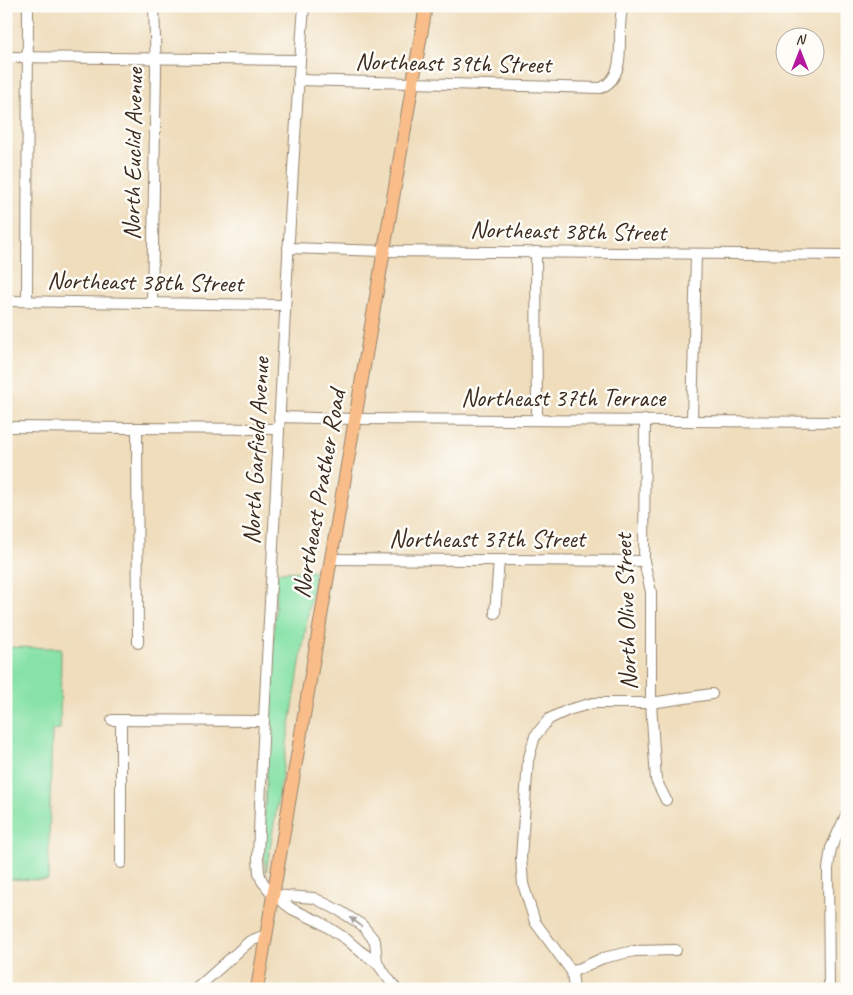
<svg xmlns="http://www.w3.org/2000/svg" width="853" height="995" font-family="Caveat,sans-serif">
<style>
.green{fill:#87e2a7;stroke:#618662}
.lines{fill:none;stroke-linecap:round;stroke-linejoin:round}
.minor-casing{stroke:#95846d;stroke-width:12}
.major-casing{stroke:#95846d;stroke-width:14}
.minor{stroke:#fff;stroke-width:10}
.major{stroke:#f9bd89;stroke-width:12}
.oneway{fill:#a79f9a}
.labels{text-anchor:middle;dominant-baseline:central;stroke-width:5;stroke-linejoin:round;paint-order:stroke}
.street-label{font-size:25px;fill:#3b2a1e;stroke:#fdfcf7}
</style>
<rect width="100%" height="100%" fill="#fdfcf7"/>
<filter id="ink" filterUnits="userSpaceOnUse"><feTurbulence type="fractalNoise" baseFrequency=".02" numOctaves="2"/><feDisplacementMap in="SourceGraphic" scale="10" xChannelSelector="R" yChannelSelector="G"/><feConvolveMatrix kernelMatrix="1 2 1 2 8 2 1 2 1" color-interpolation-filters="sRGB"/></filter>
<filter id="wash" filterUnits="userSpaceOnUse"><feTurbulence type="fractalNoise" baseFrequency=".0096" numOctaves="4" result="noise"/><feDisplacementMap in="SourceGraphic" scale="20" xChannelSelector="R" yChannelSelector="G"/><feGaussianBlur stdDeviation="1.12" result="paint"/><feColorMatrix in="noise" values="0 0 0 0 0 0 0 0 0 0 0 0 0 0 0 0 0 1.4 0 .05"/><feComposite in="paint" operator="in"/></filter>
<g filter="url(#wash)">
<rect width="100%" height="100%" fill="#efddbc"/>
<!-- green -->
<g class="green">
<path d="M 315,571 L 266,873 L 263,846 L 277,572 Z"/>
<path d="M 6,647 L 61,648 L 60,729 L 52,730 L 48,880 L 6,879 Z"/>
</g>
</g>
<g filter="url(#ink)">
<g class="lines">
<defs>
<g id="minor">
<path d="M 304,6 C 293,147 286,289 279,430 C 272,573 263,715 258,858 L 259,873 L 262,881 L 273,895 L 292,909 L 320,922 L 346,939 L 360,951 L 377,963 L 396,989"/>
<path d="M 6,57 L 300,60"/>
<path d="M 298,80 L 601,88 C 631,74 614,32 623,6"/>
<path d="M 288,248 L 384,251 L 847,255"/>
<path d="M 536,252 L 537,419"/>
<path d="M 6,301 L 284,305"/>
<path d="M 27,301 L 28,6"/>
<path d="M 152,303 L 156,69 L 154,6"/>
<path d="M 279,417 L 355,419 L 847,422"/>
<path d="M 645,420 L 644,561 L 651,592 L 651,703 L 656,780 L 666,800"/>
<path d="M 692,420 L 696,254"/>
<path d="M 6,427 L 279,429"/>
<path d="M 137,428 L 138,643"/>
<path d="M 330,559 L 644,561"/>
<path d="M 495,613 L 499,560"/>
<path d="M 112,720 L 263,721"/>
<path d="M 121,863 L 121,720"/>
<path d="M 274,895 L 314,898 L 340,911 L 362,925 L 375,941 L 377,963"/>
<path d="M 572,972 L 603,958 L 634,951 L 676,950"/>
<path d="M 196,989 L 250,941 L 266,935"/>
<path d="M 574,989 L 572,972 L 535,922 L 523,884 L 521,858 L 528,761 L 535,736 L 549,719 L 568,710 L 593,703 L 651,703 L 712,694"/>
<path d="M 829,989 L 828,869 L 831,848 L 847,813"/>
</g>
<path id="major" d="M 257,989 L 426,6"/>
</defs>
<!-- minor casing -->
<use href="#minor" class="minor-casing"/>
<!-- major casing -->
<use href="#major" class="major-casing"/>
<!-- minor -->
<use href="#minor" class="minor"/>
<!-- major -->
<use href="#major" class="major"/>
</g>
<!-- one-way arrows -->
<defs><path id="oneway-solid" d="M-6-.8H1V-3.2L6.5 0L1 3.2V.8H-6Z" transform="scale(1.25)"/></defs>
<use class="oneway" href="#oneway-solid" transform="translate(356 922) rotate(-143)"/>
</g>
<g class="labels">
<!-- street labels -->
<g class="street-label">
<text transform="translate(453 63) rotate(1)">Northeast 39th Street</text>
<text transform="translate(133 154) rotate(-89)">North Euclid Avenue</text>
<text transform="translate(568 231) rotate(1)">Northeast 38th Street</text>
<text transform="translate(145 282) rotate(1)">Northeast 38th Street</text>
<text x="563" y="398">Northeast 37th Terrace</text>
<text transform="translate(256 451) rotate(-87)">North Garfield Avenue</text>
<text transform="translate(319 494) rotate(-80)">Northeast Prather Road</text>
<text x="487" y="539">Northeast 37th Street</text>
<text transform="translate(626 612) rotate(-92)">North Olive Street</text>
</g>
</g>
<!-- margin -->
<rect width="853" height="995" fill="none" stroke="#fdfcf7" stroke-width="25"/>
<!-- north arrow -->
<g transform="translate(800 52)"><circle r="24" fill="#fdfcf7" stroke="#afa8a0"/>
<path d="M0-4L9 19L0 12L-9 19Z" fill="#b5179e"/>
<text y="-8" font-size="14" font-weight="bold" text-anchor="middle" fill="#3b2a1e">N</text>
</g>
</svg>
